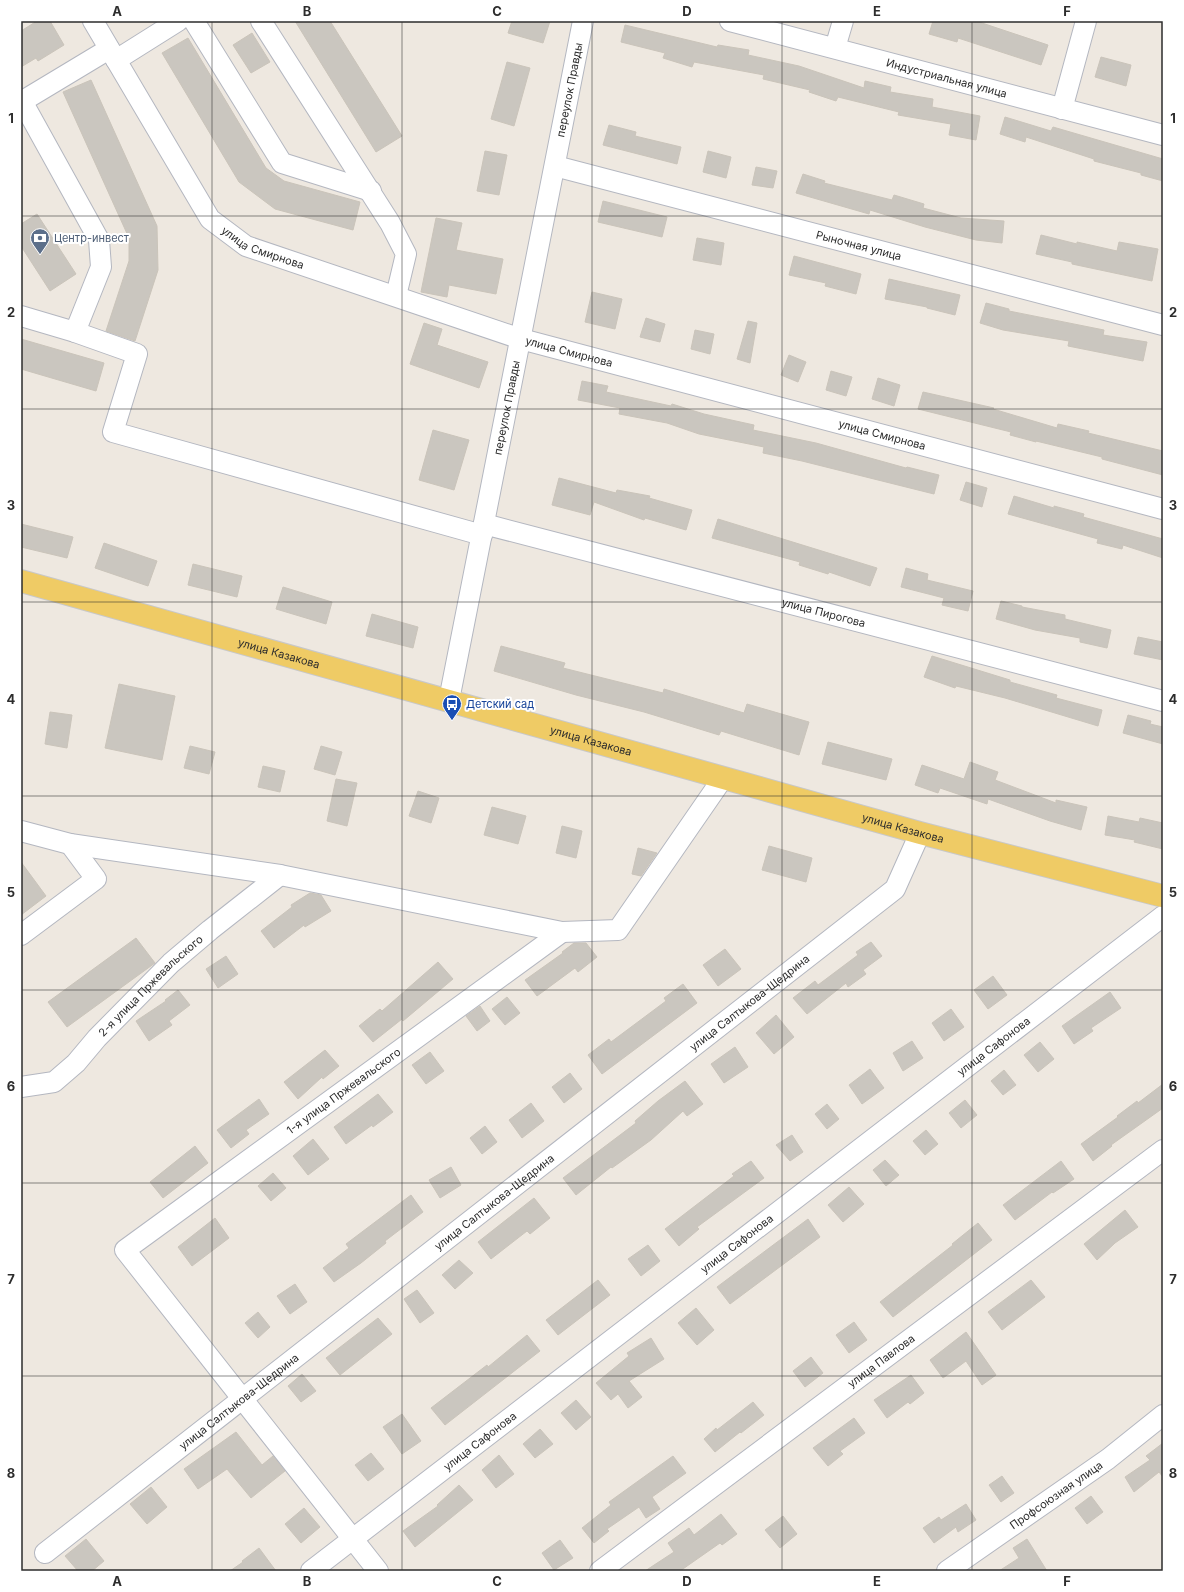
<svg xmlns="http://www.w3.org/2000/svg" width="1184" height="1592" font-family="Inter,sans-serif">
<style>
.building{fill:#cac6bf;stroke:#cac4ba}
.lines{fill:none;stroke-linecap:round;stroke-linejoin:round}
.minor-casing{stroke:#b4b7c0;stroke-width:22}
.major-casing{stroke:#c8c8c8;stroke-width:24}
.minor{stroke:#fff;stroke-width:20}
.major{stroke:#efcb65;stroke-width:22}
.grid{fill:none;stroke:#2d2d2d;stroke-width:1;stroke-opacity:0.55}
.labels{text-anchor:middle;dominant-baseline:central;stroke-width:4;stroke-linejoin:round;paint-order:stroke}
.street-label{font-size:11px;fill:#2d2d2d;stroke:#fff}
.service-label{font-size:11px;fill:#4e5e75;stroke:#fff;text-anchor:start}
.transit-label{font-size:11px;fill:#164399;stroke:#fff;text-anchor:start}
.neatline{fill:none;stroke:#2d2d2d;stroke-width:1.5}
.grid-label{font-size:13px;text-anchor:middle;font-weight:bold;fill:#2d2d2d}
</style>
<rect width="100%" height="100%" fill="#eee8e0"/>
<!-- building -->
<g class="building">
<path d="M 37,21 L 50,21 L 64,45 L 38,61 L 36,58 L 21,67 L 21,31 Z"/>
<path d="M 295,21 L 330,21 L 402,136 L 376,152 Z"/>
<path d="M 512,21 L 550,21 L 543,43 L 508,33 Z"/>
<path d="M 933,21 L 976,21 L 1048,45 L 1041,65 L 958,38 L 957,42 L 929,34 Z"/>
<path d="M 625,25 L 717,47 L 718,45 L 749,50 L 748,55 L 799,66 L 864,88 L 865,81 L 891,87 L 890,92 L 933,99 L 932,107 L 980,116 L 976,140 L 949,135 L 951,124 L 898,115 L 899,112 L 838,97 L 836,101 L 809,92 L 810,90 L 763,79 L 764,75 L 694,62 L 692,67 L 663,58 L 665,53 L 621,42 Z"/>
<path d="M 252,33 L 270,62 L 251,73 L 233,45 Z"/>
<path d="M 188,38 L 266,168 L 284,181 L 360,202 L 353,230 L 275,209 L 239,182 L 162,53 Z"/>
<path d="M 1101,57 L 1131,65 L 1126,86 L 1095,77 Z"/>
<path d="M 507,62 L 530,68 L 514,126 L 491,119 Z"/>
<path d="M 91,80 L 157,226 L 158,270 L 135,341 L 106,331 L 129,261 L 129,238 L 63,92 Z"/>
<path d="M 1005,117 L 1051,131 L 1053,127 L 1163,159 L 1163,181 L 1141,175 L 1141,173 L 1094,161 L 1094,159 L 1026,137 L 1025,142 L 1000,134 Z"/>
<path d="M 609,125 L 636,132 L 635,136 L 681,147 L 677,164 L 603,145 Z"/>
<path d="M 485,151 L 507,155 L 499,195 L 477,191 Z"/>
<path d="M 708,151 L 731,157 L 726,178 L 703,172 Z"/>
<path d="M 756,167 L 777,171 L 773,188 L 752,185 Z"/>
<path d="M 803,174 L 825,181 L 824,183 L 892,200 L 894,195 L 924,204 L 923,208 L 961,218 L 1004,221 L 1002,243 L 976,240 L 925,227 L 870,210 L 869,214 L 796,193 Z"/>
<path d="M 603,201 L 667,217 L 662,237 L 598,222 Z"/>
<path d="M 37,214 L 76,274 L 50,291 L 21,246 L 21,224 Z"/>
<path d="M 436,218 L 462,223 L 456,250 L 503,259 L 496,294 L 449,285 L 447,297 L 421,292 Z"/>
<path d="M 1041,235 L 1077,244 L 1077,242 L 1117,251 L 1119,242 L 1158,249 L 1152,281 L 1072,264 L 1072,262 L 1036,254 Z"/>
<path d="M 697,238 L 724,243 L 721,265 L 693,260 Z"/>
<path d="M 794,256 L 861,274 L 856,294 L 825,286 L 826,283 L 789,275 Z"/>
<path d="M 889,279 L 960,295 L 955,315 L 927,308 L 927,307 L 885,299 Z"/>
<path d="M 592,292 L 622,299 L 615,329 L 585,322 Z"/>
<path d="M 986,303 L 1009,309 L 1009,311 L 1104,330 L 1103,335 L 1147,342 L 1143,361 L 1068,346 L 1069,341 L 1003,330 L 980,323 Z"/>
<path d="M 646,318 L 665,324 L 660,342 L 640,337 Z"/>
<path d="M 748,321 L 757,323 L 750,363 L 737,359 Z"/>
<path d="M 424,323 L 442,329 L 437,345 L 488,362 L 479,388 L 410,364 Z"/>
<path d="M 695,330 L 714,334 L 710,354 L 691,349 Z"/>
<path d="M 21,339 L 104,363 L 96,391 L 21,369 Z"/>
<path d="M 789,355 L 806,362 L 798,382 L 781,375 Z"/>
<path d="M 831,371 L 852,377 L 846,396 L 826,390 Z"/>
<path d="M 878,378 L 900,385 L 894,406 L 872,399 Z"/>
<path d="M 582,381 L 608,386 L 606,392 L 671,406 L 672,404 L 704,414 L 754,425 L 753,430 L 816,443 L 906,468 L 907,467 L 939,475 L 934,494 L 802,461 L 763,453 L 764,447 L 699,434 L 667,423 L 619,414 L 620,408 L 578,400 Z"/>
<path d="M 923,392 L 994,408 L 993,409 L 1057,428 L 1058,424 L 1089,431 L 1088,433 L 1163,451 L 1163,475 L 1102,459 L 1102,457 L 1036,441 L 1036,442 L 1010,435 L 1011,432 L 918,409 Z"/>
<path d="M 433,430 L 469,440 L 454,490 L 419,480 Z"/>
<path d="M 559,478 L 616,493 L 617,490 L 650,496 L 649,498 L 692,510 L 686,530 L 645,518 L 644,520 L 594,502 L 590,515 L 552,505 Z"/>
<path d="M 966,482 L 987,488 L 982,507 L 960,500 Z"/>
<path d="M 1014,496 L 1054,508 L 1054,506 L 1084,514 L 1083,517 L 1163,539 L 1163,558 L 1123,545 L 1122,549 L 1097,543 L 1098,539 L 1008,514 Z"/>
<path d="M 718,519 L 877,568 L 870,586 L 829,572 L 828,574 L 799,565 L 800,562 L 712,538 Z"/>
<path d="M 21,524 L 73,537 L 67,558 L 21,547 Z"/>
<path d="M 104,543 L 157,561 L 148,586 L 95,568 Z"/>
<path d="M 193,564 L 242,576 L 237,597 L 188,585 Z"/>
<path d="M 906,568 L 928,574 L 927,580 L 973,591 L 968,611 L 942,605 L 944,598 L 901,587 Z"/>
<path d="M 283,587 L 332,602 L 326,624 L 276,609 Z"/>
<path d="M 1001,601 L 1022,606 L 1022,607 L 1065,615 L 1065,619 L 1111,630 L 1107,648 L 1080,642 L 1080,638 L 1035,630 L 996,619 Z"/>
<path d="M 372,614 L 418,627 L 413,648 L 366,636 Z"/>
<path d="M 1138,637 L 1163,642 L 1163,660 L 1134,654 Z"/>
<path d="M 501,646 L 565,663 L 563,668 L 663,693 L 664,689 L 744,713 L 747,704 L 809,722 L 799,755 L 721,731 L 719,735 L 644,712 L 576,695 L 494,671 Z"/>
<path d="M 932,656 L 1010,680 L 1010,682 L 1057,695 L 1056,698 L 1102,710 L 1098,726 L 1005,698 L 956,686 L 955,688 L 924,677 Z"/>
<path d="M 119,684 L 175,696 L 162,760 L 105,748 Z"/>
<path d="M 50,712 L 72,715 L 67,748 L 45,744 Z"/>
<path d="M 1128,715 L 1151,721 L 1150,724 L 1163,727 L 1163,744 L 1123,733 Z"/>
<path d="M 828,742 L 892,759 L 886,780 L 822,764 Z"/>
<path d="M 190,746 L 215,752 L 209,774 L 184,768 Z"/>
<path d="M 321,746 L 342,752 L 335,775 L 314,769 Z"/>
<path d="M 970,762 L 998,772 L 995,780 L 1056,803 L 1056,800 L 1087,807 L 1081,830 L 1050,821 L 988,799 L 987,804 L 940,788 L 938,793 L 915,785 L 922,765 L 964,779 Z"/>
<path d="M 263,766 L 285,771 L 280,792 L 258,787 Z"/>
<path d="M 336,779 L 357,783 L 347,826 L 327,821 Z"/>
<path d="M 418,791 L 439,798 L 431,823 L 409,816 Z"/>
<path d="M 492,807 L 526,816 L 518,844 L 484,835 Z"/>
<path d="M 1108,816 L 1139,822 L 1140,818 L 1163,823 L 1163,849 L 1134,842 L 1135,840 L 1105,835 Z"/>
<path d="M 562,826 L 582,831 L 576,858 L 556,853 Z"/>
<path d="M 769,846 L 812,858 L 806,882 L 762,870 Z"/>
<path d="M 638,848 L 657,853 L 641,876 L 632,874 Z"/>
<path d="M 21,862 L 46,896 L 21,915 Z"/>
<path d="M 310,893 L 321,895 L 331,911 L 305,927 L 304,925 L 274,948 L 261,931 L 292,907 L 291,905 Z"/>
<path d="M 136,938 L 155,963 L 67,1027 L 48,1002 Z"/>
<path d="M 871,942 L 882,956 L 863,970 L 866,974 L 848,987 L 846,983 L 807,1014 L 793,998 L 815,981 L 818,985 L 858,955 L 856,952 Z"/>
<path d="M 574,943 L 586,943 L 597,957 L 578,972 L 575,968 L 537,996 L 525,980 L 563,953 L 562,952 Z"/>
<path d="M 725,949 L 741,969 L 718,986 L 703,965 Z"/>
<path d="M 226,956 L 238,974 L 218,988 L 206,969 Z"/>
<path d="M 438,962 L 453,979 L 403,1021 L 402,1019 L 373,1042 L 359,1026 L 380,1009 L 382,1011 Z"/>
<path d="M 993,976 L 1007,995 L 988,1009 L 974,990 Z"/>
<path d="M 683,984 L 697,1003 L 602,1074 L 588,1055 L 609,1039 L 611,1042 L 666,1001 L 664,998 Z"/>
<path d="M 178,990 L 190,1005 L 169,1021 L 172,1025 L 149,1041 L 136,1021 L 166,1001 L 165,1000 Z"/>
<path d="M 1110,992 L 1121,1008 L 1091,1028 L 1093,1031 L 1074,1044 L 1062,1026 Z"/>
<path d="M 507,997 L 520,1013 L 505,1025 L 492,1009 Z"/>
<path d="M 480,1006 L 490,1021 L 477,1031 L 466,1016 Z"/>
<path d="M 951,1009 L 964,1027 L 944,1041 L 932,1023 Z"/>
<path d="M 776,1015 L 794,1037 L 774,1054 L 756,1033 Z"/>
<path d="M 912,1041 L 923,1058 L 903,1071 L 893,1053 Z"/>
<path d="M 1040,1042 L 1054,1059 L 1038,1072 L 1024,1055 Z"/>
<path d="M 735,1047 L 748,1067 L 724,1083 L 711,1064 Z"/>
<path d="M 325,1050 L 339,1066 L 323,1079 L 322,1077 L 298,1099 L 284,1082 Z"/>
<path d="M 430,1052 L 444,1071 L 426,1084 L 412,1065 Z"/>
<path d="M 870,1069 L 884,1088 L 862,1104 L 849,1085 Z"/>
<path d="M 1004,1070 L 1016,1085 L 1003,1095 L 991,1081 Z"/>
<path d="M 570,1073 L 582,1089 L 564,1103 L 552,1087 Z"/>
<path d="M 685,1081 L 703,1104 L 687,1116 L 683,1111 L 651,1140 L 612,1168 L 611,1167 L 576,1195 L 563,1178 L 636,1123 L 635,1121 L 658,1101 Z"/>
<path d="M 1163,1084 L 1163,1108 L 1111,1145 L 1112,1146 L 1093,1161 L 1081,1144 L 1118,1117 L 1117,1116 L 1137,1101 L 1138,1103 Z"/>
<path d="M 378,1094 L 393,1112 L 373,1127 L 372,1125 L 346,1144 L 334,1127 Z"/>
<path d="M 259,1099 L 269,1114 L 246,1130 L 249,1134 L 231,1148 L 217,1130 Z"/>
<path d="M 965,1100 L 977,1115 L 961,1128 L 949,1113 Z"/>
<path d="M 531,1103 L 544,1121 L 522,1138 L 509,1120 Z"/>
<path d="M 827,1104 L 839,1119 L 827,1129 L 815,1114 Z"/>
<path d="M 485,1126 L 497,1142 L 482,1154 L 470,1138 Z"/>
<path d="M 926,1130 L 938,1144 L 925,1155 L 913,1141 Z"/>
<path d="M 792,1135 L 803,1152 L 790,1161 L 776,1145 Z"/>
<path d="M 313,1139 L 329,1159 L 308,1175 L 293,1156 Z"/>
<path d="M 195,1146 L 208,1163 L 163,1198 L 150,1182 Z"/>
<path d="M 885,1160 L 899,1175 L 886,1186 L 873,1170 Z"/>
<path d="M 751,1161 L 764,1178 L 697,1227 L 699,1229 L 679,1246 L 665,1229 L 734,1176 L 732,1174 Z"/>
<path d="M 1061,1161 L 1074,1179 L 1053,1193 L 1052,1192 L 1015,1220 L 1003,1205 Z"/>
<path d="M 451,1167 L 461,1185 L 440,1198 L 429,1180 Z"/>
<path d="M 273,1173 L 286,1188 L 271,1201 L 258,1186 Z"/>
<path d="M 849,1187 L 864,1204 L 843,1222 L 828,1205 Z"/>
<path d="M 411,1195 L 423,1212 L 385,1241 L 386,1243 L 361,1263 L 334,1282 L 323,1268 L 349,1248 L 346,1244 Z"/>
<path d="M 534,1198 L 550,1218 L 530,1234 L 527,1231 L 491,1259 L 478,1242 Z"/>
<path d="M 1125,1210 L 1138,1227 L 1115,1243 L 1097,1260 L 1084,1244 Z"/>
<path d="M 215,1218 L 229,1238 L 192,1266 L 178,1247 Z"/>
<path d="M 808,1219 L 820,1237 L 730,1304 L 717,1287 Z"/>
<path d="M 978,1223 L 992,1240 L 893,1317 L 880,1302 L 953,1245 L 952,1244 Z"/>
<path d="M 648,1245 L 660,1261 L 641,1276 L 628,1259 Z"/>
<path d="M 459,1260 L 473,1273 L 455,1289 L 442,1275 Z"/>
<path d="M 598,1280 L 610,1295 L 558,1335 L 546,1320 Z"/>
<path d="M 1031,1280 L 1045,1297 L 1002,1330 L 988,1312 Z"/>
<path d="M 295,1284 L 307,1302 L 290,1314 L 277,1296 Z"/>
<path d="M 417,1290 L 434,1313 L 420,1323 L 404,1299 Z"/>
<path d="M 696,1308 L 714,1330 L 697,1345 L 678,1323 Z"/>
<path d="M 258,1312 L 270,1327 L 258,1338 L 245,1323 Z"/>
<path d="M 378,1318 L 392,1334 L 340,1375 L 326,1358 Z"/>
<path d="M 854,1322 L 867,1340 L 849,1353 L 836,1335 Z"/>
<path d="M 966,1332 L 996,1375 L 982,1385 L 966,1361 L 943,1378 L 930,1360 Z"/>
<path d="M 527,1335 L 540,1351 L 445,1425 L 431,1408 L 487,1365 L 488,1367 Z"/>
<path d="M 651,1338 L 664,1359 L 629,1381 L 642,1397 L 628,1408 L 618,1394 L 611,1400 L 596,1383 L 629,1356 L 627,1353 Z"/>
<path d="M 811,1357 L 823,1373 L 805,1387 L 793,1371 Z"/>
<path d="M 302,1374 L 316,1391 L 301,1402 L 288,1386 Z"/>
<path d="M 911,1375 L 924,1393 L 910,1404 L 908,1402 L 887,1418 L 874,1400 Z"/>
<path d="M 576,1400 L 591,1417 L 576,1430 L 561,1413 Z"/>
<path d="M 753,1402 L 764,1415 L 741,1433 L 740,1432 L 715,1452 L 704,1439 L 716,1428 L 717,1430 Z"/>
<path d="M 402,1414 L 421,1441 L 402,1454 L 383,1427 Z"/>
<path d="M 854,1418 L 865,1433 L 840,1451 L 843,1454 L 828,1466 L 813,1448 Z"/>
<path d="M 540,1429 L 553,1444 L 535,1458 L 523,1444 Z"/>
<path d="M 236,1432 L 262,1465 L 273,1456 L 285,1471 L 251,1498 L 227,1469 L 198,1489 L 184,1469 Z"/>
<path d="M 1163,1443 L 1163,1477 L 1159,1472 L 1134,1492 L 1125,1477 L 1150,1460 L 1146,1456 Z"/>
<path d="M 371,1453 L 384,1469 L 368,1481 L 355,1465 Z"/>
<path d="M 499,1455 L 514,1474 L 496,1488 L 482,1470 Z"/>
<path d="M 673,1456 L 686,1473 L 652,1497 L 660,1509 L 646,1518 L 639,1507 L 607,1529 L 609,1531 L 594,1543 L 582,1528 L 611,1505 L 609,1502 Z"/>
<path d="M 1002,1476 L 1014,1493 L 1001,1502 L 989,1485 Z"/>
<path d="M 459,1485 L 473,1500 L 415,1547 L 403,1531 L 438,1506 L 437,1505 Z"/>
<path d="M 151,1487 L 167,1507 L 147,1524 L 130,1504 Z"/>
<path d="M 1091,1496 L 1103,1512 L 1087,1524 L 1075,1508 Z"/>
<path d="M 966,1504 L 976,1520 L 958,1532 L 956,1527 L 934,1543 L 923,1528 L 939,1517 L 941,1520 Z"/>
<path d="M 304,1508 L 320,1527 L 301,1543 L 285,1524 Z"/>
<path d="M 721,1514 L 737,1534 L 722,1545 L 720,1543 L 680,1571 L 645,1571 L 674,1552 L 668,1543 L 689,1528 L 694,1535 Z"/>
<path d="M 783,1516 L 797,1534 L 780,1548 L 765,1530 Z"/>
<path d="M 86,1539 L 104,1561 L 92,1571 L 78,1571 L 65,1556 Z"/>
<path d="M 1027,1539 L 1047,1571 L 999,1571 L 1019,1558 L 1013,1548 Z"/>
<path d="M 560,1540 L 573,1558 L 554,1570 L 542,1553 Z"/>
<path d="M 259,1548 L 276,1571 L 230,1571 L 243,1562 L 242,1561 Z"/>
</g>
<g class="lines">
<defs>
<g id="minor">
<path id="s1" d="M 93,21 L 210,219 L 246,246 L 521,339 L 1163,509"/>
<path d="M 194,21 L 282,163 L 371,191"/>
<path d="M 261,21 L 390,223 L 406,254 L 396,296"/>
<path id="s2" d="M 730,21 L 1163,135"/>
<path d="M 835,48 L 843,21"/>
<path d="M 116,60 L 178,21"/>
<path d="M 21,102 L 109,49"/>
<path d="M 1062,109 L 1086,21"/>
<path id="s3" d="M 555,166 L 1163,325"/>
<path d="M 21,316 L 75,332 L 101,267 L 99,240 L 22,101"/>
<path d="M 75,332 L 137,354 L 113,432 L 482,535"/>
<path id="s4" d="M 484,524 L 1163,701"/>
<path id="s5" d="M 449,700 L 583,21"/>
<path d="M 21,831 L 70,844 L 280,875 L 562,932 L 618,930 L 723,778"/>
<path d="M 21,935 L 96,879 L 70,844"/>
<path id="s6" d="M 21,1087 L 54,1082 L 76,1063 L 97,1038 L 171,963 L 210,930 L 280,875"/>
<path id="s7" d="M 45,1553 L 895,889 L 920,833"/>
<path id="s8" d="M 311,1571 L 1163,916"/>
<path id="s9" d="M 378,1571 L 125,1250 L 562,932"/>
<path id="s10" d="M 600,1571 L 1163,1150"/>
<path id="s11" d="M 947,1571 L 1108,1459 L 1163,1415"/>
</g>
<g id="major">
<path id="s12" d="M 21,581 L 920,833 L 1163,896"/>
</g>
</defs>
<!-- minor casing -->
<use href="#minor" class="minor-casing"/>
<!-- major casing -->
<use href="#major" class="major-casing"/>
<!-- minor -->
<use href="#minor" class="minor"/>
<!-- major -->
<use href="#major" class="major"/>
</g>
<!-- grid -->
<path class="grid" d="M 212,21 L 212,1571M 402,21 L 402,1571M 592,21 L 592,1571M 782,21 L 782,1571M 972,21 L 972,1571M 21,216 L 1163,216M 21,409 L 1163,409M 21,602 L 1163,602M 21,796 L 1163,796M 21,990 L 1163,990M 21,1183 L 1163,1183M 21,1376 L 1163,1376"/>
<!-- icons -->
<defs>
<symbol id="bank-pin" viewBox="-11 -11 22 30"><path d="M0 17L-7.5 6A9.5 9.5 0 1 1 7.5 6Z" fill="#5c6f8a" stroke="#fff"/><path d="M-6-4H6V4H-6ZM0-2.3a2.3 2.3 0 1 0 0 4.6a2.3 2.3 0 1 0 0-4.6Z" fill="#fff"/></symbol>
<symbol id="bus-pin" viewBox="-11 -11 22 30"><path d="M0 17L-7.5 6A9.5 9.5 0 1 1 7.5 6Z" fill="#1a4fb4" stroke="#fff"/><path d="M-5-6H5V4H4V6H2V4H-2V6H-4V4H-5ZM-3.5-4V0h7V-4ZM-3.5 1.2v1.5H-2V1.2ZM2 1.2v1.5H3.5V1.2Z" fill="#fff"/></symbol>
</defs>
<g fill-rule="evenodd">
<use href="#bank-pin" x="29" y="227" width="22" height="30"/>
<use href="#bus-pin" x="441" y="693" width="22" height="30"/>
</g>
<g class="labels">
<!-- street labels -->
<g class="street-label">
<text stroke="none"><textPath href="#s2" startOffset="224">Индустриальная улица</textPath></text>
<text stroke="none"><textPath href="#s5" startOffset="622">переулок Правды</textPath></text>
<text stroke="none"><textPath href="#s1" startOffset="291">улица Смирнова</textPath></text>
<text stroke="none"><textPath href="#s3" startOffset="314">Рыночная улица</textPath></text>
<text stroke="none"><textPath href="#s1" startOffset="615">улица Смирнова</textPath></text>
<text stroke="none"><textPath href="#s5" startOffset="298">переулок Правды</textPath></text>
<text stroke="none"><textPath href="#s1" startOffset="939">улица Смирнова</textPath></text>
<text stroke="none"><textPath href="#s4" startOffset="351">улица Пирогова</textPath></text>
<text stroke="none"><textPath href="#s12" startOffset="268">улица Казакова</textPath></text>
<text stroke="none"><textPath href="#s12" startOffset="592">улица Казакова</textPath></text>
<text stroke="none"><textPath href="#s12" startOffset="916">улица Казакова</textPath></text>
<text stroke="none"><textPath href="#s6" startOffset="170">2-я улица Пржевальского</textPath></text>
<text stroke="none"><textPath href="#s7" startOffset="894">улица Салтыкова-Щедрина</textPath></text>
<text stroke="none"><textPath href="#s8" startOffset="861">улица Сафонова</textPath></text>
<text stroke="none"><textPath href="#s9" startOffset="679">1-я улица Пржевальского</textPath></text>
<text stroke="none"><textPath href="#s7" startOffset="570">улица Салтыкова-Щедрина</textPath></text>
<text stroke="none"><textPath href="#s8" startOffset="537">улица Сафонова</textPath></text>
<text stroke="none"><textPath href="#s10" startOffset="351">улица Павлова</textPath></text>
<text stroke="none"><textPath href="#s7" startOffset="246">улица Салтыкова-Щедрина</textPath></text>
<text stroke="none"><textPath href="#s8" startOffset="213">улица Сафонова</textPath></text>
<text stroke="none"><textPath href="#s11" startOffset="133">Профсоюзная улица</textPath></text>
</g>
<!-- service labels -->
<g class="service-label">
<text x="54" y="238">Центр-инвест</text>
</g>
<!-- transit labels -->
<g class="transit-label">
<text x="466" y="704">Детский сад</text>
</g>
</g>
<!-- border -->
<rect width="1184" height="1592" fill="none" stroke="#ffffff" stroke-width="44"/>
<rect x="22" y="22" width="1140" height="1548" class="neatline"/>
<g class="grid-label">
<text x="117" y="16">A</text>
<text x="307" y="16">B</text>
<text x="497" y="16">C</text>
<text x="687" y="16">D</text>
<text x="877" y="16">E</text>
<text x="1067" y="16">F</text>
<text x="11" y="123">1</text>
<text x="1173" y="123">1</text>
<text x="11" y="317">2</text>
<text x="1173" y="317">2</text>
<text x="11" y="510">3</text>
<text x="1173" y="510">3</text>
<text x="11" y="704">4</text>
<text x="1173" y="704">4</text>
<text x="11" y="897">5</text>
<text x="1173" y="897">5</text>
<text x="11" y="1091">6</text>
<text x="1173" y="1091">6</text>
<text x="11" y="1284">7</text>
<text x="1173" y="1284">7</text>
<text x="11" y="1478">8</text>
<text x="1173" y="1478">8</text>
<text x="117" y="1586">A</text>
<text x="307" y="1586">B</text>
<text x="497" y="1586">C</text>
<text x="687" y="1586">D</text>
<text x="877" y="1586">E</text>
<text x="1067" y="1586">F</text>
</g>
</svg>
